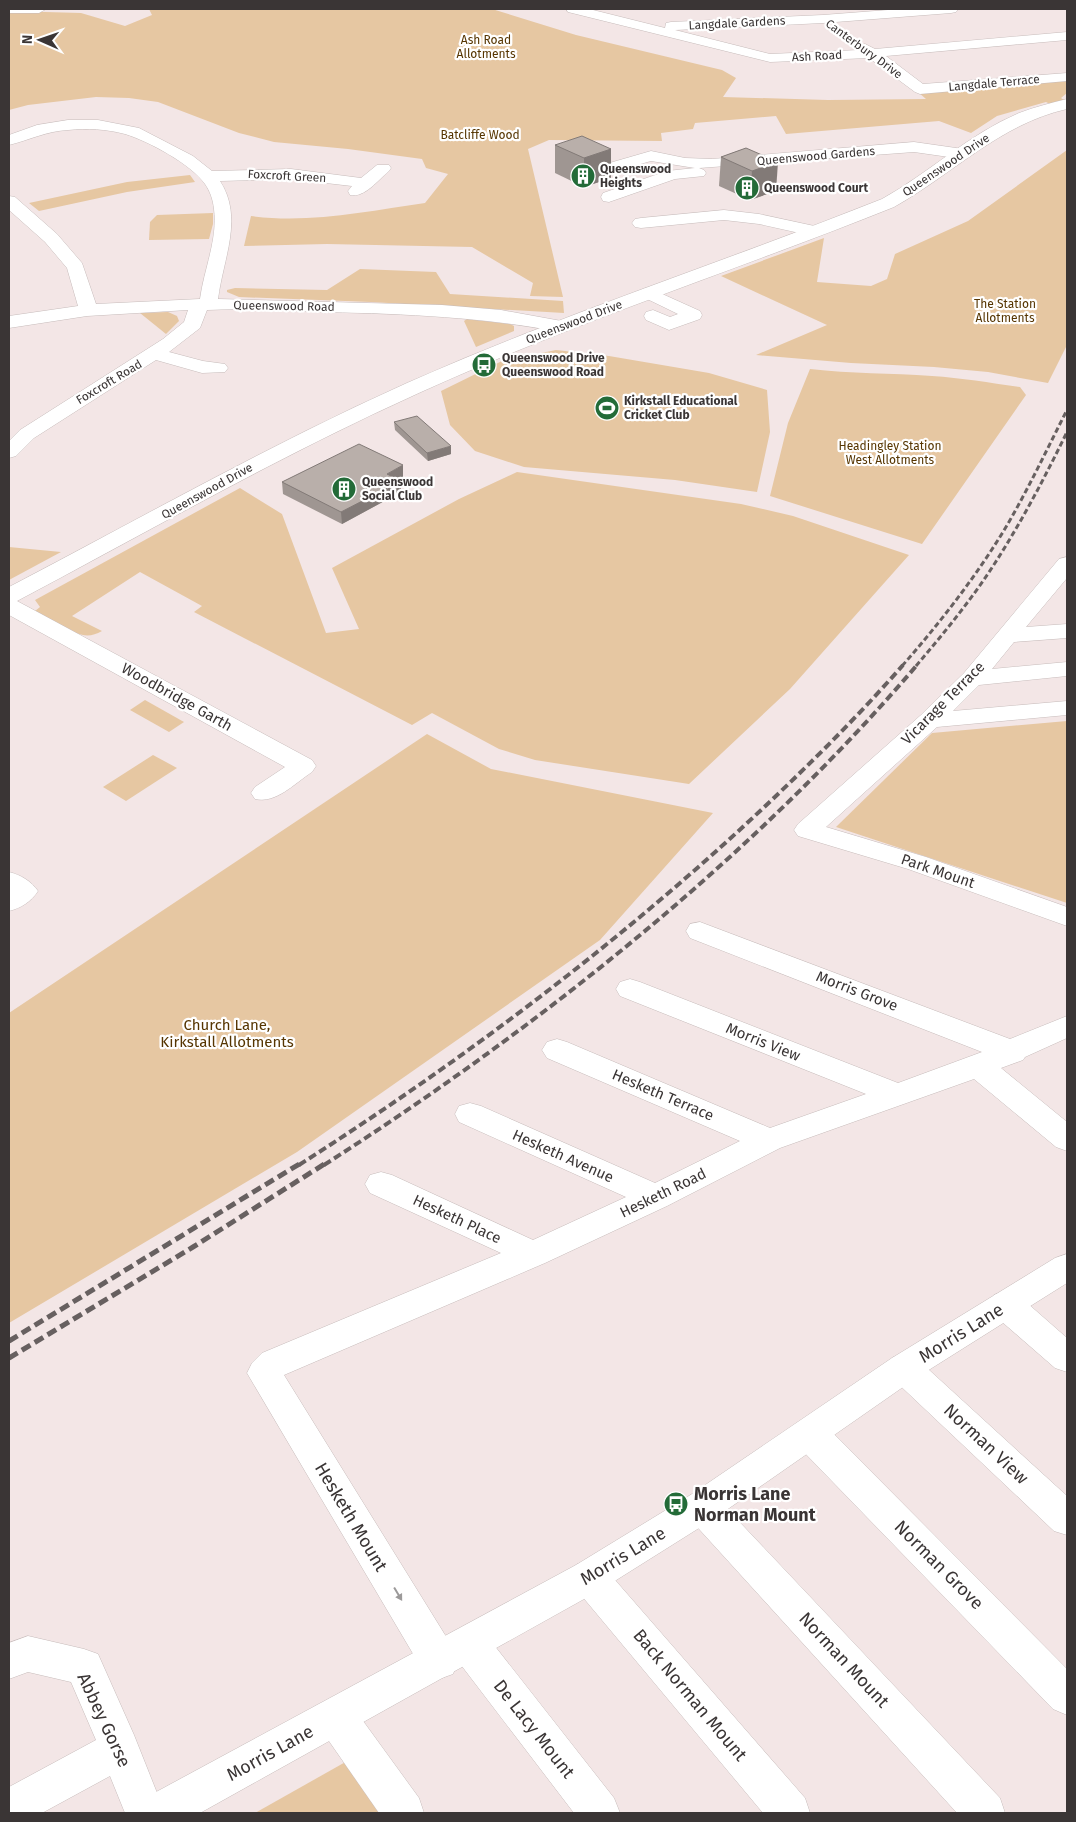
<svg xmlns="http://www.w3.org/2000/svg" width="1076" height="1822" font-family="'Fira Sans',sans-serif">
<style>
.green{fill:#e6c7a2}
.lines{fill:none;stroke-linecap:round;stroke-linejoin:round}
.minor-casing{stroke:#c7bcbb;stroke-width:1}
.tertiary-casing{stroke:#c7bcbb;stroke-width:1}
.minor{fill:#fff;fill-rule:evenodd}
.tertiary{fill:#fff;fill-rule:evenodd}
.rail-far2{stroke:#676060;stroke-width:3;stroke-dasharray:5.5 3;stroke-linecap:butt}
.rail-far1{stroke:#676060;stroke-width:4;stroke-dasharray:8 4;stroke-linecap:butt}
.rail{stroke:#676060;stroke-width:5;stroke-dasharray:10 5;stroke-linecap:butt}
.wall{fill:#9f9692}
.shaded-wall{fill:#827a77}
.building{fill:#b9afaa;stroke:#827a77}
.oneway{fill:#9c9a9a}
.labels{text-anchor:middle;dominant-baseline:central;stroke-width:4.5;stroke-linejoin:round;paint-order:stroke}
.far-street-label{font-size:12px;fill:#3a3535;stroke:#fff}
.far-park-label{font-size:12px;fill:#563501;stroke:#fff}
.far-poi-label{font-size:12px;font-weight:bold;fill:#3a3535;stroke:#fff;text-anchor:start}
.street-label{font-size:15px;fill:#3a3535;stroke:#fff}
.park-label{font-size:15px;fill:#563501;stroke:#fff}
.near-street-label{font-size:18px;fill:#3a3535;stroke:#fff}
.near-poi-label{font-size:18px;font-weight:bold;fill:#3a3535;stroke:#fff;text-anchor:start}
</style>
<rect width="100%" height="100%" fill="#f3e6e6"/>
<!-- green -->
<g class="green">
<path d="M 149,9 L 492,9 L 576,35 L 722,70 L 736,78 L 723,97 L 828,100 L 926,99 L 918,92 L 1067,79 L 1067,93 L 1061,98 L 1064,100 L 1050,104 L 1046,102 L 997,116 L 971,133 L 939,121 L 786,134 L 776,116 L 695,123 L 693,129 L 661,133 L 662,141 L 549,140 L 528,149 L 563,297 L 530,296 L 533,283 L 472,247 L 327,244 L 244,246 L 251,216 C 309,224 368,211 425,203 L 448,174 L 426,168 L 422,159 L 348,149 L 274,142 L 239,133 L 158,102 L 129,98 L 96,97 L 28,105 L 9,110 L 9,11 L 81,13 L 125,26 L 152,15 Z"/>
<path d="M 1067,150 L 1067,345 L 1048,383 L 988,372 L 934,367 L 851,363 L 756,355 L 827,325 L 721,276 L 824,238 L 817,282 L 871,286 L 887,279 L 895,254 L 968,221 Z"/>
<path d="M 190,175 L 195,182 L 127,192 L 39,211 L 29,203 L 127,182 Z"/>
<path d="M 213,213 L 213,224 L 209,239 L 149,240 L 150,222 L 157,215 Z"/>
<path d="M 360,269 L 436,272 L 450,294 L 563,301 L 564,313 L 371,302 L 239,297 L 227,292 L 227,290 L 235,288 L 327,290 Z"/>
<path d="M 168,312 L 177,316 L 179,321 L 166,334 L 140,313 Z"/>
<path d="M 467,319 L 510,324 L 514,326 L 514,331 L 476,347 L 464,321 Z"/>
<path d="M 556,350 L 609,356 L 709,373 L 767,390 L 770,432 L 757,492 L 675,480 L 524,467 L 475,451 L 450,425 L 441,391 L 502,361 Z"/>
<path d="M 810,369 C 851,374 891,373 932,376 C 962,378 991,383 1020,387 L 1026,395 L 922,544 L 770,496 L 788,423 Z"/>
<path d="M 517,472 L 741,504 L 793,516 L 909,555 L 790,689 L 689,784 L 535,760 L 499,749 L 432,713 L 412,725 L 194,612 L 202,606 L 140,572 L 72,616 L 102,631 C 93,636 86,637 76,633 L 35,611 L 40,607 L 35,600 L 240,488 L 282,514 L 326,633 L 359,629 L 332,568 L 459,499 Z"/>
<path d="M 9,547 L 61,552 L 9,580 Z"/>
<path d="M 145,700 L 184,722 L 169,732 L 130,710 Z"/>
<path d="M 1067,721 L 1067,903 L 836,827 L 932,733 Z"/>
<path d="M 427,734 L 491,769 L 713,813 L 600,940 L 297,1152 L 9,1323 L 9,1013 Z"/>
<path d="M 153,755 L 177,768 L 126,801 L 103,787 Z"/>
<path d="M 349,1760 L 386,1813 L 255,1813 Z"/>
</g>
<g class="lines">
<defs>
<g id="minor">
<path d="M 9,9 L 46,9 L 39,13 L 9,13 Z"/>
<path d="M 566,9 L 589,9 L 665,28 L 666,23 L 671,22 L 823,15 L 901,9 L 958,9 L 956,12 L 951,13 L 823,23 L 675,30 L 770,54 L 859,50 L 858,48 L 860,45 L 865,44 L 875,49 L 1067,32 L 1067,40 L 886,56 L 923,84 L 1067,73 L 1067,81 L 920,94 L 915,92 L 869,58 L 770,62 L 568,12 Z"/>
<path d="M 68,120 L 98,120 L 139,128 L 193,156 L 212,171 L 291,169 L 361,178 L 377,165 L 389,165 L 391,168 L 389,171 C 378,180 365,198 350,195 L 348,191 L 352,186 L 291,179 L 220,181 C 244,218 223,259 218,299 L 442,305 L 501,310 L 567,322 L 569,326 L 567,330 L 560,332 C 483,317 406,314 328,312 C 288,311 247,308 207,310 L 200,328 L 169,352 L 203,361 L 225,364 L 228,368 L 225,372 L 202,373 L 156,360 L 34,438 L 16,456 L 9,458 L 9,441 L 20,430 L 163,339 L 184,322 L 188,310 L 87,316 L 9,328 L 9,316 L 78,306 L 67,268 L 45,242 L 9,210 L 9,196 L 15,197 L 57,234 L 82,263 L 96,304 L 200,299 C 204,269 218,239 214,209 C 213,200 210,191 205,184 C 191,164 148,141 125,134 C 106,129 87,128 68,130 C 47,131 29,140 9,145 L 9,135 L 37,125 Z"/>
<path d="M 914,142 L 963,149 L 969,151 L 971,154 L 969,157 L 963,159 L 914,152 L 699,168 L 704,170 L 706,173 L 704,176 L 675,179 L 609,202 L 603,201 L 601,197 L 603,193 L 667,171 L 695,168 L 651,161 L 612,172 L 606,170 L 604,167 L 606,164 L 651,151 L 685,158 L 712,159 Z"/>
<path d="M 724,210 L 759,214 L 819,227 L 822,231 L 819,235 L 813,236 L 759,224 L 724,220 L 641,228 L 635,227 L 632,223 L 635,219 L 641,218 Z"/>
<path d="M 649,288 L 700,311 L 702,315 L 700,319 L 669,330 L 646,320 L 644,316 L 646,312 L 653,310 L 670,317 L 678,314 L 643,297 L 640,293 L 643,289 Z"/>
<path d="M 1067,557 L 1067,578 L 1026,627 L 1067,624 L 1067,638 L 1014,642 L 992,669 L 1067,662 L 1067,676 L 979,685 L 953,711 L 1067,701 L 1067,715 L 937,727 L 826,827 L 926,857 L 1067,907 L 1067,926 L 908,869 L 798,836 L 794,830 L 798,824 L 921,715 L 964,673 L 1059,559 Z"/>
<path d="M 9,599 L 17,601 L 312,760 L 316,766 L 312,772 C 295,783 276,804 255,799 L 251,793 L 255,787 L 285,767 L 9,615 Z"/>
<path d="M 9,872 C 21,875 31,881 38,891 C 31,902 21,908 9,911 Z"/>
<path d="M 700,922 L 1010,1039 L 1067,1016 L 1067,1038 L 1025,1057 L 1023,1060 L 1001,1068 L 1067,1122 L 1067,1151 L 1056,1147 L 974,1079 L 780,1148 L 667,1206 L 545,1263 L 284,1375 L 450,1643 L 455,1631 L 469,1626 L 483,1631 L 614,1798 L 620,1813 L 574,1813 L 458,1661 L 453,1674 L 439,1679 L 425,1674 L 247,1373 L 252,1363 L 262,1353 L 501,1253 L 370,1193 L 365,1184 L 370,1175 L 381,1172 L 392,1175 L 533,1240 L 626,1197 L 459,1122 L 455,1114 L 459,1106 L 470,1103 L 481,1106 L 655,1183 L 740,1141 L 547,1058 L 542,1050 L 547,1042 L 557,1039 L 567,1042 L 770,1128 L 866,1094 L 620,996 L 616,989 L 620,982 L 630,979 L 640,982 L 898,1083 L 982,1052 L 690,938 L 686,931 L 690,924 Z"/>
<path d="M 1006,1291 L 1018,1295 L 1067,1338 L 1067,1372 L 1055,1368 L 994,1315 L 989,1305 L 994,1295 Z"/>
<path d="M 904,1354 L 916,1358 L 1067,1496 L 1067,1535 L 1054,1531 L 892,1378 L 887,1368 L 892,1358 Z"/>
<path d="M 810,1419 L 823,1423 L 1067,1669 L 1067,1715 L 1053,1709 L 797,1445 L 792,1434 L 797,1423 Z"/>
<path d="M 702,1491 L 715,1496 L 1000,1798 L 1005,1813 L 957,1813 L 689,1518 L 684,1507 L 689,1496 Z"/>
<path d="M 589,1560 L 602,1565 L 805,1798 L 810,1813 L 763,1813 L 576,1589 L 570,1577 L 576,1565 Z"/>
<path d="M 28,1636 L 84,1649 L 98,1654 L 134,1735 L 165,1813 L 125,1813 L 110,1776 L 42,1813 L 9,1813 L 9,1787 L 96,1740 L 71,1682 L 28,1672 L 9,1679 L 9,1643 Z"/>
<path d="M 336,1698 L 350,1703 L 419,1798 L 424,1813 L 379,1813 L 322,1731 L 316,1717 L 322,1703 Z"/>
</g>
<g id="tertiary">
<path d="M 1067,99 L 1067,109 C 1000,124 953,174 894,207 C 737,270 575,322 421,392 C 283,454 151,530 17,601 L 9,603 L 9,587 C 141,518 271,444 407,383 C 562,314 724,262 882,199 C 929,173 969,134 1019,113 C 1035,107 1051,103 1067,99 Z"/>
<path d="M 1067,1254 L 1067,1283 L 916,1378 L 715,1518 L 602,1589 L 200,1813 L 140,1813 L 145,1798 L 576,1565 L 689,1496 L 892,1358 L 1055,1258 Z"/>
</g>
</defs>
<!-- minor casing -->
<use href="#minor" class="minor-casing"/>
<!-- tertiary casing -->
<use href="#tertiary" class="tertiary-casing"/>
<!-- minor -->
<use href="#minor" class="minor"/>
<!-- tertiary -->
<use href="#tertiary" class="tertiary"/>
<!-- rail-far2 -->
<g class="rail-far2">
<path d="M 902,666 C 939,624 974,579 1003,532 C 1027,492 1046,451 1067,410"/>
<path d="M 916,666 C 944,633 972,599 995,563 C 1022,521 1045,477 1067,432"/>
</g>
<!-- rail-far1 -->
<g class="rail-far1">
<path d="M 299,1165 C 457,1064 607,952 745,825 C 800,774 854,721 903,665"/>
<path d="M 324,1165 C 538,1028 752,858 917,665"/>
</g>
<!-- rail -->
<g class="rail">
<path d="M 9,1341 L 301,1163"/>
<path d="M 9,1358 L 193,1247 L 326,1163"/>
</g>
</g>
<!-- wall -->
<g class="wall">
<path d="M 555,145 L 611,149 L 611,178 L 584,187 L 555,173 Z"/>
<path d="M 746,148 L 776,191 L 750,200 L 719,186 L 721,157 Z"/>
<path d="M 394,422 L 451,454 L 428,461 L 395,430 Z"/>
<path d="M 403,477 L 398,480 L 401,481 L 401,492 L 342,524 L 283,494 L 282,482 Z"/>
</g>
<!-- shaded-wall -->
<g class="shaded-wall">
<path d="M 611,149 L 611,178 L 584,187 L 584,158 Z"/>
<path d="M 778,162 L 776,191 L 750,200 L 752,171 Z"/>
<path d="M 451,446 L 451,454 L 428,461 L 427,453 Z"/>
<path d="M 403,465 L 403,477 L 387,486 L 387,474 Z"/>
<path d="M 401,481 L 401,492 L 342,524 L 341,512 Z"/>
</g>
<!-- building -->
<g class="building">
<path d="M 582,136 L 611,149 L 584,158 L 555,145 Z"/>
<path d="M 746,148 L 778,162 L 752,171 L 721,157 Z"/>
<path d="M 417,416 L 451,446 L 427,453 L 394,422 Z"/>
<path d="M 359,444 L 403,465 L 387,474 L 401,481 L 341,512 L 282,482 Z"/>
</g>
<!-- one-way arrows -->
<defs><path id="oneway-solid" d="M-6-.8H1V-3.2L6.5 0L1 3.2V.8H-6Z" transform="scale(1.25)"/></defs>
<use class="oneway" href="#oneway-solid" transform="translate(398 1594) rotate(59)"/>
<!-- icons -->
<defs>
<symbol id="building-disc" viewBox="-11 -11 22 22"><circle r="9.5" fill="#236b38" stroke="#fff"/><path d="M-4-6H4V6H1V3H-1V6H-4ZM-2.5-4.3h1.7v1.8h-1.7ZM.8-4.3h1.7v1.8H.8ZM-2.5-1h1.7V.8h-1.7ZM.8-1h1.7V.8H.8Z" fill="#fff"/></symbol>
<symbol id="bus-disc" viewBox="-11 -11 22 22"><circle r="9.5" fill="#236b38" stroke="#fff"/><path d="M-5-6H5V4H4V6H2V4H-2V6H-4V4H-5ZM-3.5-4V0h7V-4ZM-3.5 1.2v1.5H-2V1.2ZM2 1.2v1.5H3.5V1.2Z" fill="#fff"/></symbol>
<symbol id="stadium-disc" viewBox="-11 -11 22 22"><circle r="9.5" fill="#236b38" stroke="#fff"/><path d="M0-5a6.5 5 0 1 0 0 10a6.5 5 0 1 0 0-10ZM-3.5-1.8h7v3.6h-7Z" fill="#fff"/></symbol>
</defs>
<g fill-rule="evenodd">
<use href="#building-disc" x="569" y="162" width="28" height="28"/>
<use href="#building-disc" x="733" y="174" width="28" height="28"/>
<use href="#bus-disc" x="470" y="351" width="28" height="28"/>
<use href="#stadium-disc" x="593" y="394" width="28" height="28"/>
<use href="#building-disc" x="330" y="475" width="28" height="28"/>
<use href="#bus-disc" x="662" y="1490" width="28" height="28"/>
</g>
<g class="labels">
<!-- far-street labels -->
<g class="far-street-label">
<text transform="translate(737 23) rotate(-3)">Langdale Gardens</text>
<text transform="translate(864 49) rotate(36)">Canterbury Drive</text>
<text transform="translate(817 56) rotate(-3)">Ash Road</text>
<text transform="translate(994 83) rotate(-5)">Langdale Terrace</text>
<text transform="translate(816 156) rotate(-5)">Queenswood Gardens</text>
<text transform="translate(946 165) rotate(-34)">Queenswood Drive</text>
<text transform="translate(287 176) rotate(3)">Foxcroft Green</text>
<text transform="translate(284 306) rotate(1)">Queenswood Road</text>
<text transform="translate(574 322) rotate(-21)">Queenswood Drive</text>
<text transform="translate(109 382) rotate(-31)">Foxcroft Road</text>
<text transform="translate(207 491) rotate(-29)">Queenswood Drive</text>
</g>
<!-- far-park labels -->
<g class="far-park-label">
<text x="486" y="40">Ash Road<tspan x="486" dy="14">Allotments</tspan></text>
<text x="480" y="135">Batcliffe Wood</text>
<text x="1005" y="304">The Station<tspan x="1005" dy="14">Allotments</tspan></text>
<text x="890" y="446">Headingley Station<tspan x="890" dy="14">West Allotments</tspan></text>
</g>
<!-- far-poi labels -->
<g class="far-poi-label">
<text x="600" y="169">Queenswood<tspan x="600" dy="14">Heights</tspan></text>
<text x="764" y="188">Queenswood Court</text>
<text x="502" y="358">Queenswood Drive<tspan x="502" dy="14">Queenswood Road</tspan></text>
<text x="624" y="401">Kirkstall Educational<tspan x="624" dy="14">Cricket Club</tspan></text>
<text x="362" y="482">Queenswood<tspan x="362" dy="14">Social Club</tspan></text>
</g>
<!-- street labels -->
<g class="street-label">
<text transform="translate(177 697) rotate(29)">Woodbridge Garth</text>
<text transform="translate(943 703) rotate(-45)">Vicarage Terrace</text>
<text transform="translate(938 871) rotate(19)">Park Mount</text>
<text transform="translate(857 991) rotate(21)">Morris Grove</text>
<text transform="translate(763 1042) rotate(22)">Morris View</text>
<text transform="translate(663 1095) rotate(23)">Hesketh Terrace</text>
<text transform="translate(563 1156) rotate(24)">Hesketh Avenue</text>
<text transform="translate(663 1193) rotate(-26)">Hesketh Road</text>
<text transform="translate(457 1219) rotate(25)">Hesketh Place</text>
</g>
<!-- park labels -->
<g class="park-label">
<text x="227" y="1025">Church Lane,<tspan x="227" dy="17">Kirkstall Allotments</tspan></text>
</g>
<!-- near-street labels -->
<g class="near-street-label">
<text transform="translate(961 1333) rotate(-32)">Morris Lane</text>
<text transform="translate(986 1444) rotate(43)">Norman View</text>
<text transform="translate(351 1517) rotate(59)">Hesketh Mount</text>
<text transform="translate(623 1556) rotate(-31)">Morris Lane</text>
<text transform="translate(939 1565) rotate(45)">Norman Grove</text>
<text transform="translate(844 1660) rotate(47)">Norman Mount</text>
<text transform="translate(690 1695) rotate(50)">Back Norman Mount</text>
<text transform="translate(104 1720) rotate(65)">Abbey Gorse</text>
<text transform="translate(534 1729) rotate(52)">De Lacy Mount</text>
<text transform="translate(270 1753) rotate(-29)">Morris Lane</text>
</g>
<!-- near-poi labels -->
<g class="near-poi-label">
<text x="694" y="1494">Morris Lane<tspan x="694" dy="21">Norman Mount</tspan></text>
</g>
</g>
<!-- border -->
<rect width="1076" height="1822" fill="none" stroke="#3a3535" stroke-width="20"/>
<!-- north arrow -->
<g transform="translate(40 40) rotate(272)" stroke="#ffffff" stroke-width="4" paint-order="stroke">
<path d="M0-4L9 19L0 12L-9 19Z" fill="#3a3535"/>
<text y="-8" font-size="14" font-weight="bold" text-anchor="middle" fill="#3a3535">N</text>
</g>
</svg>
